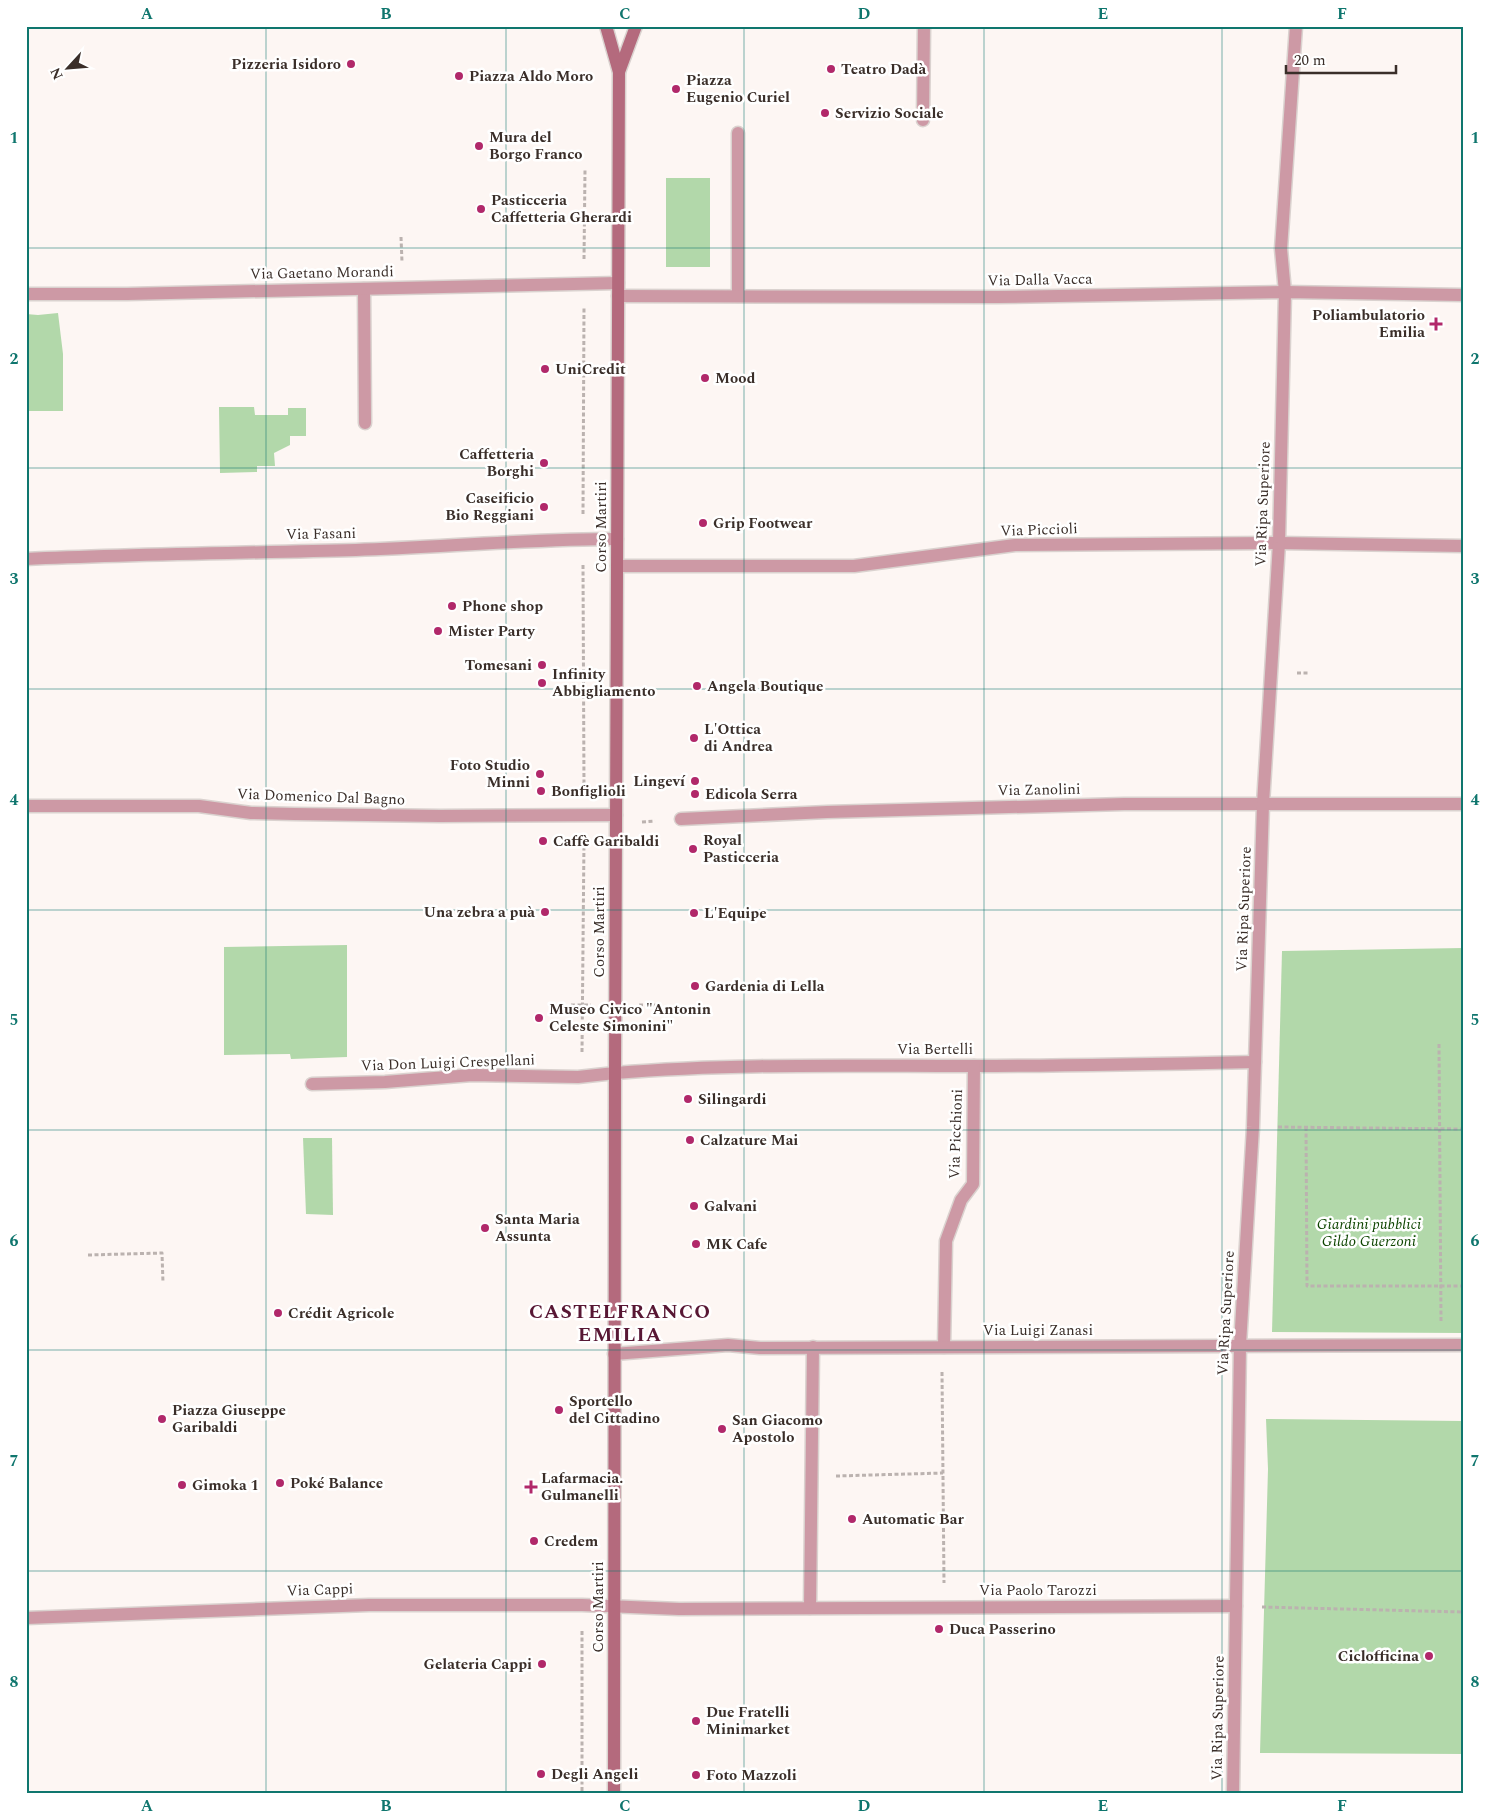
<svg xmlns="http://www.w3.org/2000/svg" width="1489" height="1819" font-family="Spectral,serif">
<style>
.green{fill:#b2d8aa}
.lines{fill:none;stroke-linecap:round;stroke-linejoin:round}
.lane-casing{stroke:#dad2cf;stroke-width:15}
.street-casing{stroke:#dad2cf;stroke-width:15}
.secondary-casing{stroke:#dad2cf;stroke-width:15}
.path{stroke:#bbb2af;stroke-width:3;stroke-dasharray:4 2.5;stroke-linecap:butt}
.lane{stroke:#cd99a5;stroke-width:12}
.street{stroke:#cd99a5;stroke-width:12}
.secondary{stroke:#b46a7d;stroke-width:12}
.grid{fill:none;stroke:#0f766e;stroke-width:1;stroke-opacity:0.55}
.poi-dot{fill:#b1286a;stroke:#fff;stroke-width:2}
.labels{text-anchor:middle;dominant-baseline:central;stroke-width:5;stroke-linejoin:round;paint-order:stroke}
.poi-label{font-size:15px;font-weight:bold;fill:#3a2e29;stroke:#fff;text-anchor:start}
.street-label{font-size:15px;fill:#3a2e29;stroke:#fff}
.park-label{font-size:15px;font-style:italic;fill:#0e4500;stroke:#fff}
.district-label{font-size:20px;font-weight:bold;letter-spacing:1px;fill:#581734;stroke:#fff}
.neatline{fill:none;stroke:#0f766e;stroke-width:2}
.grid-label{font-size:16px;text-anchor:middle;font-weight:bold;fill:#0f766e}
</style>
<rect width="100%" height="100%" fill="#fdf6f3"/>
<!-- green -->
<g class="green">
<rect x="666" y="178" width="44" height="89"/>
<path d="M 58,313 L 63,354 L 63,411 L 26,411 L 26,314 L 38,315 Z"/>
<path d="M 219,407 L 254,407 L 255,415 L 288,415 L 288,408 L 306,408 L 306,436 L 290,436 L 290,445 L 274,453 L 275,466 L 257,466 L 257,472 L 220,473 Z"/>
<path d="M 347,945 L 347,1057 L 291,1059 L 290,1054 L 224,1055 L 224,947 Z"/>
<path d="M 1463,948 L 1463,1333 L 1272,1332 L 1282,951 Z"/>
<path d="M 303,1138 L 332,1138 L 333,1215 L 306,1214 Z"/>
<path d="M 1266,1419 L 1463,1421 L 1463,1754 L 1260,1753 L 1268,1469 Z"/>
</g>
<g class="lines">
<defs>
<g id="lane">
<path d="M 923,120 L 924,26"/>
<path d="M 738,133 L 738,296"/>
<path d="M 364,289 L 365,423"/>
<path d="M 312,1084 L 385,1082 L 472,1075 L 578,1077 L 615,1073"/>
<path d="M 810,1608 L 813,1347"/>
</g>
<g id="street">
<path d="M 26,294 L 127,294 L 618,283"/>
<path d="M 618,296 L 997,297 L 1285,292 L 1463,295"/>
<path d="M 26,559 C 136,554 246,553 356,550 C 443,547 530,539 617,539"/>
<path d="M 617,566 L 854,566 L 1015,545 L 1279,543 L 1463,546"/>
<path d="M 26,806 L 199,806 L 251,813 L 294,814 L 440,816 L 616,815"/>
<path d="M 681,819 L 827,812 L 1124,804 L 1463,804"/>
<path d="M 615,1073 C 734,1063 855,1066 975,1066 C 1068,1066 1162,1064 1255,1062"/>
<path d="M 944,1347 L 946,1241 L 961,1200 L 973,1184 L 974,1066"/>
<path d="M 614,1354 L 728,1345 L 760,1348 L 1463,1345"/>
<path d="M 26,1618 L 369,1605 L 582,1605 L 679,1609 L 1236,1606"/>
<path d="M 1233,1793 L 1240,1345 L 1253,1127 L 1263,804 L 1279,543 L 1285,292 L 1281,249 L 1296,26"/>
</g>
<g id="secondary">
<path d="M 606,26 L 619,72 L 615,1073 L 614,1793"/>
<path d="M 619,72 L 636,26"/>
</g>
</defs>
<!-- lane casing -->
<use href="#lane" class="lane-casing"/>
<!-- street casing -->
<use href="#street" class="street-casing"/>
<!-- secondary casing -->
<use href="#secondary" class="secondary-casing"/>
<!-- path -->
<g class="path">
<path d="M 401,237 L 402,262"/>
<path d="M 584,259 L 585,170"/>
<path d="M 583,514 L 584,308"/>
<path d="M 583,565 L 584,789"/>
<path d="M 1297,673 L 1309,673"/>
<path d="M 642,822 L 655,821"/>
<path d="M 571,1005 L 591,1005"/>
<path d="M 639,1005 L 659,1005"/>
<path d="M 1439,1044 L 1441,1321"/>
<path d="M 582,1052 L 584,840"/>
<path d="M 1278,1127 L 1463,1129"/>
<path d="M 1306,1127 L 1307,1286 L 1463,1286"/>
<path d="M 88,1255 L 162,1253 L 163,1283"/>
<path d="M 942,1372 L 944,1583"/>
<path d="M 836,1476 L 943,1473"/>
<path d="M 1262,1607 L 1463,1612"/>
<path d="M 582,1631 L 582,1793"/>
</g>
<!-- lane -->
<use href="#lane" class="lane"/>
<!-- street -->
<use href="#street" class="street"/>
<!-- secondary -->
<use href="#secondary" class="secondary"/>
</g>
<!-- grid -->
<path class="grid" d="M 266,26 L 266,1793M 506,26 L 506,1793M 744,26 L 744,1793M 984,26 L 984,1793M 1222,26 L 1222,1793M 26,248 L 1463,248M 26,468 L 1463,468M 26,689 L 1463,689M 26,910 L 1463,910M 26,1130 L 1463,1130M 26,1350 L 1463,1350M 26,1571 L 1463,1571"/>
<!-- markers -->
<g class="poi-dot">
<circle cx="351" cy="64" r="5"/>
<circle cx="831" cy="69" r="5"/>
<circle cx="459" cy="76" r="5"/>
<circle cx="676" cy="89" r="5"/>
<circle cx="825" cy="113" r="5"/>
<circle cx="479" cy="146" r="5"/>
<circle cx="481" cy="209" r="5"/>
<path d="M1433.5 316.5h5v5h5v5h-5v5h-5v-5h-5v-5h5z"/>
<circle cx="545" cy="369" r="5"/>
<circle cx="705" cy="378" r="5"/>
<circle cx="544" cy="463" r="5"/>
<circle cx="544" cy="507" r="5"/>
<circle cx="703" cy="523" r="5"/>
<circle cx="452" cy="606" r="5"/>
<circle cx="438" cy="631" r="5"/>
<circle cx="542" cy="665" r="5"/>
<circle cx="542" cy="683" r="5"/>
<circle cx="697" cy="686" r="5"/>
<circle cx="694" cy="738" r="5"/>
<circle cx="540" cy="774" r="5"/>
<circle cx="695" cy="781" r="5"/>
<circle cx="541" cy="791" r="5"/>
<circle cx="695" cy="794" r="5"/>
<circle cx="543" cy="841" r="5"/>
<circle cx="693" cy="849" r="5"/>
<circle cx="545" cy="912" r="5"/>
<circle cx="694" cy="913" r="5"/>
<circle cx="695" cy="986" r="5"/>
<circle cx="539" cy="1018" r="5"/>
<circle cx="688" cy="1099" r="5"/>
<circle cx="690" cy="1140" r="5"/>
<circle cx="694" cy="1206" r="5"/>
<circle cx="485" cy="1228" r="5"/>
<circle cx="696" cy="1244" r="5"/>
<circle cx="278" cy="1313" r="5"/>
<circle cx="559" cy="1410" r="5"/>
<circle cx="162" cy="1419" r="5"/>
<circle cx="722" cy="1429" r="5"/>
<circle cx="280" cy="1483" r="5"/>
<circle cx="182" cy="1485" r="5"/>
<path d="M528.5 1479.5h5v5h5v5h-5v5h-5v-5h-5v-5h5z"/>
<circle cx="852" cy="1519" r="5"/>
<circle cx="534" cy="1541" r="5"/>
<circle cx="939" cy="1629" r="5"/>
<circle cx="1429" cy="1656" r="5"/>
<circle cx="542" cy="1664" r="5"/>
<circle cx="696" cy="1721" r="5"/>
<circle cx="541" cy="1774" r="5"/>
<circle cx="696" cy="1775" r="5"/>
</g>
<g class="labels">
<!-- poi labels -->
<g class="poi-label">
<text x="341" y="64" text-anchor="end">Pizzeria Isidoro</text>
<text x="841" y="69">Teatro Dadà</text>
<text x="469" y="76">Piazza Aldo Moro</text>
<text x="686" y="80">Piazza<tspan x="686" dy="17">Eugenio Curiel</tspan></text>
<text x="835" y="113">Servizio Sociale</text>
<text x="489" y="137">Mura del<tspan x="489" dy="17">Borgo Franco</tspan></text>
<text x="491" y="200">Pasticceria<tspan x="491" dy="17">Caffetteria Gherardi</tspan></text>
<text x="1425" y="315" text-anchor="end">Poliambulatorio<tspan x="1425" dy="17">Emilia</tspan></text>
<text x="555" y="369">UniCredit</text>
<text x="715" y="378">Mood</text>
<text x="534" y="454" text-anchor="end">Caffetteria<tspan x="534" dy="17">Borghi</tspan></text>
<text x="534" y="498" text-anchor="end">Caseificio<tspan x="534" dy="17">Bio Reggiani</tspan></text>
<text x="713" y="523">Grip Footwear</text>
<text x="462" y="606">Phone shop</text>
<text x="448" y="631">Mister Party</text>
<text x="532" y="665" text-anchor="end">Tomesani</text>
<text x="552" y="674">Infinity<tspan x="552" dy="17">Abbigliamento</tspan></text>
<text x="707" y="686">Angela Boutique</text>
<text x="704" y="729">L'Ottica<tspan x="704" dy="17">di Andrea</tspan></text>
<text x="530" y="765" text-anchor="end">Foto Studio<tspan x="530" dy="17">Minni</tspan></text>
<text x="685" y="781" text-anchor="end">Lingeví</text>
<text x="551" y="791">Bonfiglioli</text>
<text x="705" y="794">Edicola Serra</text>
<text x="703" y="840">Royal<tspan x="703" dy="17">Pasticceria</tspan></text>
<text x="553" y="841">Caffè Garibaldi</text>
<text x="535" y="912" text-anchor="end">Una zebra a puà</text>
<text x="704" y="913">L'Equipe</text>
<text x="705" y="986">Gardenia di Lella</text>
<text x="549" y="1009">Museo Civico "Antonin<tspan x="549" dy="17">Celeste Simonini"</tspan></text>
<text x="698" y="1099">Silingardi</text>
<text x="700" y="1140">Calzature Mai</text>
<text x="704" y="1206">Galvani</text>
<text x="495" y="1219">Santa Maria<tspan x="495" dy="17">Assunta</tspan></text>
<text x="706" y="1244">MK Cafe</text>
<text x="288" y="1313">Crédit Agricole</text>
<text x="569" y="1401">Sportello<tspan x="569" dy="17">del Cittadino</tspan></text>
<text x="172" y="1410">Piazza Giuseppe<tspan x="172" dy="17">Garibaldi</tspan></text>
<text x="732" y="1420">San Giacomo<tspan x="732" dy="17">Apostolo</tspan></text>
<text x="541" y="1478">Lafarmacia.<tspan x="541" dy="17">Gulmanelli</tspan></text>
<text x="290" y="1483">Poké Balance</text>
<text x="192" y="1485">Gimoka 1</text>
<text x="862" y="1519">Automatic Bar</text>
<text x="544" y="1541">Credem</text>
<text x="949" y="1629">Duca Passerino</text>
<text x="1419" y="1656" text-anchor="end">Ciclofficina</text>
<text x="532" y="1664" text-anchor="end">Gelateria Cappi</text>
<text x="706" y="1712">Due Fratelli<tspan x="706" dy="17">Minimarket</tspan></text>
<text x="551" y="1774">Degli Angeli</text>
<text x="706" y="1775">Foto Mazzoli</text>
</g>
<!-- street labels -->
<g class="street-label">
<text transform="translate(322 273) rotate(-1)">Via Gaetano Morandi</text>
<text transform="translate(1040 280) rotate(-1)">Via Dalla Vacca</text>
<text transform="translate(1263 504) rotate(-88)">Via Ripa Superiore</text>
<text transform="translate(601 527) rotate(-90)">Corso Martiri</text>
<text transform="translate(1039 530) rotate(-2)">Via Piccioli</text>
<text transform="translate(321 534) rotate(-1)">Via Fasani</text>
<text transform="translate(1039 790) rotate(-1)">Via Zanolini</text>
<text transform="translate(321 797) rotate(2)">Via Domenico Dal Bagno</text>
<text transform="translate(1244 909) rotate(-88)">Via Ripa Superiore</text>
<text transform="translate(599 932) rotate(-90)">Corso Martiri</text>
<text x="935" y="1049">Via Bertelli</text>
<text transform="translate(448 1063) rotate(-2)">Via Don Luigi Crespellani</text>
<text transform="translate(956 1134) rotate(-88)">Via Picchioni</text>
<text transform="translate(1226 1313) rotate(-87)">Via Ripa Superiore</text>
<text x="1038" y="1330">Via Luigi Zanasi</text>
<text transform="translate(320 1590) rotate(-2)">Via Cappi</text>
<text x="1038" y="1590">Via Paolo Tarozzi</text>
<text transform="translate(598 1607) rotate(-90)">Corso Martiri</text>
<text transform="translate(1218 1718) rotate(-89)">Via Ripa Superiore</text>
</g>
<!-- park labels -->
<g class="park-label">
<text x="1369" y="1224">Giardini pubblici<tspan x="1369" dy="17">Gildo Guerzoni</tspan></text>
</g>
<!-- district labels -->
<g class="district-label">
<text x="620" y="1312">CASTELFRANCO<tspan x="620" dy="23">EMILIA</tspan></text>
</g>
</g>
<!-- border -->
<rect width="1489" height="1819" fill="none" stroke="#ffffff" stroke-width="55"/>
<!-- north arrow -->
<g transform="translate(68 68) rotate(244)" stroke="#ffffff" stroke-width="4" paint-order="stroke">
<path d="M0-4L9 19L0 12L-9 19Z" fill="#3a2e29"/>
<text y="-8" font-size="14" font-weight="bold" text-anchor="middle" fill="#3a2e29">N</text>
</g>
<!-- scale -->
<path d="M1286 65v8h110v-8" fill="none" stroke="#3a2e29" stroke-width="2.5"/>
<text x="1294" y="65" font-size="15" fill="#3a2e29" stroke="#ffffff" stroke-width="4" paint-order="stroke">20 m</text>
<rect x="28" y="28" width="1434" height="1764" class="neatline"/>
<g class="grid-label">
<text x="147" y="19">A</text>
<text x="386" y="19">B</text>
<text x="625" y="19">C</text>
<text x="864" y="19">D</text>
<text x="1103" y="19">E</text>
<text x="1342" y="19">F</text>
<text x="14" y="143">1</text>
<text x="1475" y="143">1</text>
<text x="14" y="364">2</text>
<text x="1475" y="364">2</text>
<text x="14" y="584">3</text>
<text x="1475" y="584">3</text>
<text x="14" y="805">4</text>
<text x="1475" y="805">4</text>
<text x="14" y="1025">5</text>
<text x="1475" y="1025">5</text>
<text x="14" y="1246">6</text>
<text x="1475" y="1246">6</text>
<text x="14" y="1466">7</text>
<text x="1475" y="1466">7</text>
<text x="14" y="1687">8</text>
<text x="1475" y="1687">8</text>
<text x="147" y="1811">A</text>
<text x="386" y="1811">B</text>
<text x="625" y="1811">C</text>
<text x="864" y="1811">D</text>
<text x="1103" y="1811">E</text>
<text x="1342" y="1811">F</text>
</g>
</svg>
